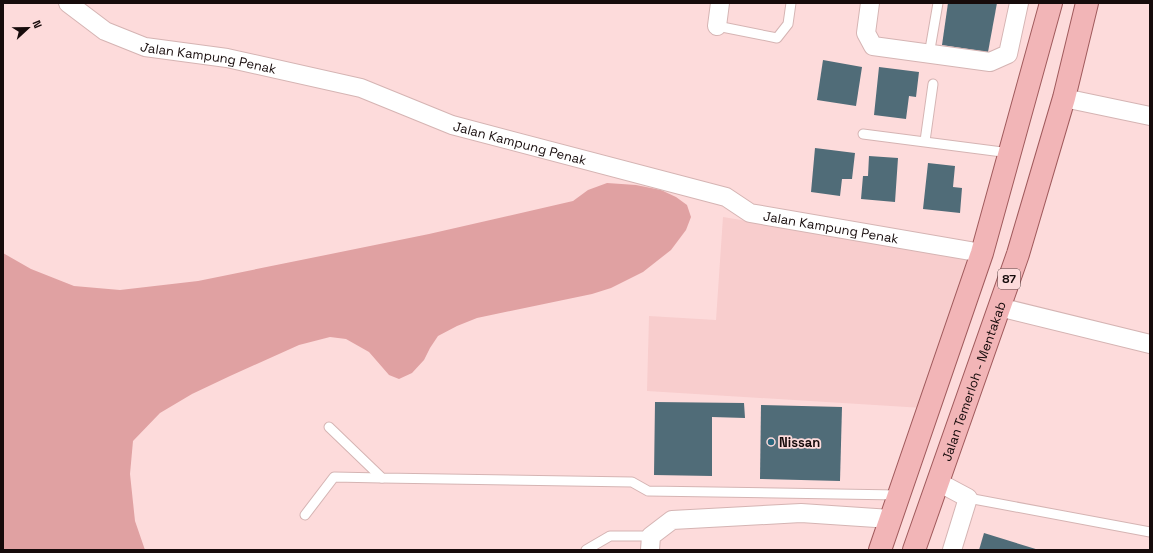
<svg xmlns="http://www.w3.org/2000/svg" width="1153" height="553" font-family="'Space Grotesk',sans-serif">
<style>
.built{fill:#f8cdcd}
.green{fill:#e0a1a2}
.building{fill:#506c78}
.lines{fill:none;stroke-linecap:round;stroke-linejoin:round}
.service-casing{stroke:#d5b4b3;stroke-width:11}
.minor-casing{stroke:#d5b4b3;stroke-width:20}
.primary-casing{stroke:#a05a5c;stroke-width:24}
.service{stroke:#fff;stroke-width:9}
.minor{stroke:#fff;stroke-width:18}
.primary{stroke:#f2b5b7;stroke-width:22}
.poi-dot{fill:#2a677e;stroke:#fddbdb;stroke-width:1.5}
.labels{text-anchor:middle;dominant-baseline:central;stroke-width:3.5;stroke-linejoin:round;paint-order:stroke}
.shield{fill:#fddbdb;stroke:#5b4949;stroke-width:1}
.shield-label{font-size:12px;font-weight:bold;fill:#160b0b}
.street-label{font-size:13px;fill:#160b0b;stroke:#fddbdb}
.poi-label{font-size:13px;font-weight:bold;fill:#160b0b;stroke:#fddbdb;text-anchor:start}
</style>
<rect width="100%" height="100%" fill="#fddbdb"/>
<!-- built -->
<path class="built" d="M 723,217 L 971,258 L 923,408 L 647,391 L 649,316 L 716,320 Z"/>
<!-- green -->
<path class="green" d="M 607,183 L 636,185 L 661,190 L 676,197 L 687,205 L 691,217 L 686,230 L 671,250 L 643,272 L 611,288 L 592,294 L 477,318 L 457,326 L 438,336 L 430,348 L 424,360 L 412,373 L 399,379 L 389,375 L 369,352 L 346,339 L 330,337 L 299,345 L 230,376 L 192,394 L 160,413 L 133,441 L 130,474 L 135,521 L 145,550 L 3,550 L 3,253 L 31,269 L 74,286 L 120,290 L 198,281 L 429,234 L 573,201 L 588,190 Z"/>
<!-- building -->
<g class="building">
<path d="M 948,3 L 997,3 L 988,52 L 942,45 Z"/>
<path d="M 823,60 L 862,67 L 856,106 L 817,100 Z"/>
<path d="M 879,67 L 919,72 L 916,97 L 909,96 L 906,119 L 874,115 Z"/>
<path d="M 815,148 L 855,153 L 852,179 L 842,179 L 840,196 L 811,192 Z"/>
<path d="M 869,156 L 898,158 L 895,202 L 861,199 L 863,176 L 868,176 Z"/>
<path d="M 928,163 L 955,166 L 953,187 L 962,188 L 960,213 L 923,209 Z"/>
<path d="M 655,402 L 744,403 L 745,418 L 712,417 L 712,476 L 654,475 Z"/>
<path d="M 761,405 L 842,407 L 840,481 L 760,479 Z"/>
<path d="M 984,533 L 1039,550 L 979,550 Z"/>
</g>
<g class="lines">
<defs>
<g id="service">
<path d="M 717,26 L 777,38 L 788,24 L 791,3"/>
<path d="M 929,55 L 938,3"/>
<path d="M 863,134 L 1010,153"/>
<path d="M 925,141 L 933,84"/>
<path d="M 329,427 L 382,478 L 632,482 L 648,491 L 898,495"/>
<path d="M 968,498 L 1150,532"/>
<path d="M 305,515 L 334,477 L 382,478"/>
<path d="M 586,550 L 610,536 L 651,536"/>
</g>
<g id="minor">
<path id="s1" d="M 68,3 L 105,31 L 145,47 L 227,58 L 361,88 L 452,125 L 726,197 L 750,213 L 982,253"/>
<path d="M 870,3 L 866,33 L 873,46 L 990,62 L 1008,54 L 1019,3"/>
<path d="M 717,26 L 720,3"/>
<path d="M 1064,98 L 1150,116"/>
<path d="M 999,307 L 1150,344"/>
<path d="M 938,482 L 968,498 L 952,550"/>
<path d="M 650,550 L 651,536 L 672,520 L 801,513 L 891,519"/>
</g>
<g id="primary">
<path d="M 880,550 L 982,253 L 1051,3"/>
<path id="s2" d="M 914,550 L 1018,254 L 1064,98 L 1087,3"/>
</g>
</defs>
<!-- service casing -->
<use href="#service" class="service-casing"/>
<!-- minor casing -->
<use href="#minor" class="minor-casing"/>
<!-- primary casing -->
<use href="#primary" class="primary-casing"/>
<!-- service -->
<use href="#service" class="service"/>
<!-- minor -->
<use href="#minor" class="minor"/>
<!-- primary -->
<use href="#primary" class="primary"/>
</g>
<!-- markers -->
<circle class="poi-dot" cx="771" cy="442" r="4"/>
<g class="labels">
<!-- shield labels -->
<rect class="shield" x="998" y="269" width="22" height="20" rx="3"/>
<g class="shield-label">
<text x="1009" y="279">87</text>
</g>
<!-- street labels -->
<g class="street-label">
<text stroke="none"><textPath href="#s1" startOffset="154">Jalan Kampung Penak</textPath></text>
<text stroke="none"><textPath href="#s1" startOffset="478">Jalan Kampung Penak</textPath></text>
<text stroke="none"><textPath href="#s1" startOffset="802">Jalan Kampung Penak</textPath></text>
<text stroke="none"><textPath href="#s2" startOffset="179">Jalan Temerloh - Mentakab</textPath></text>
</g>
<!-- poi labels -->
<g class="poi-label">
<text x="779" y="442">Nissan</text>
</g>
</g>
<!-- border -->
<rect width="1153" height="553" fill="none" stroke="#160b0b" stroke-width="8"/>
<!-- north arrow -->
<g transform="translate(28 28) rotate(68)" stroke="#fddbdb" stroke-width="3" paint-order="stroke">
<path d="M0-3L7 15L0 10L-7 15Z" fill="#160b0b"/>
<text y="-6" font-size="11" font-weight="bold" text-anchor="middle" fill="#160b0b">N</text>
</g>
</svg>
